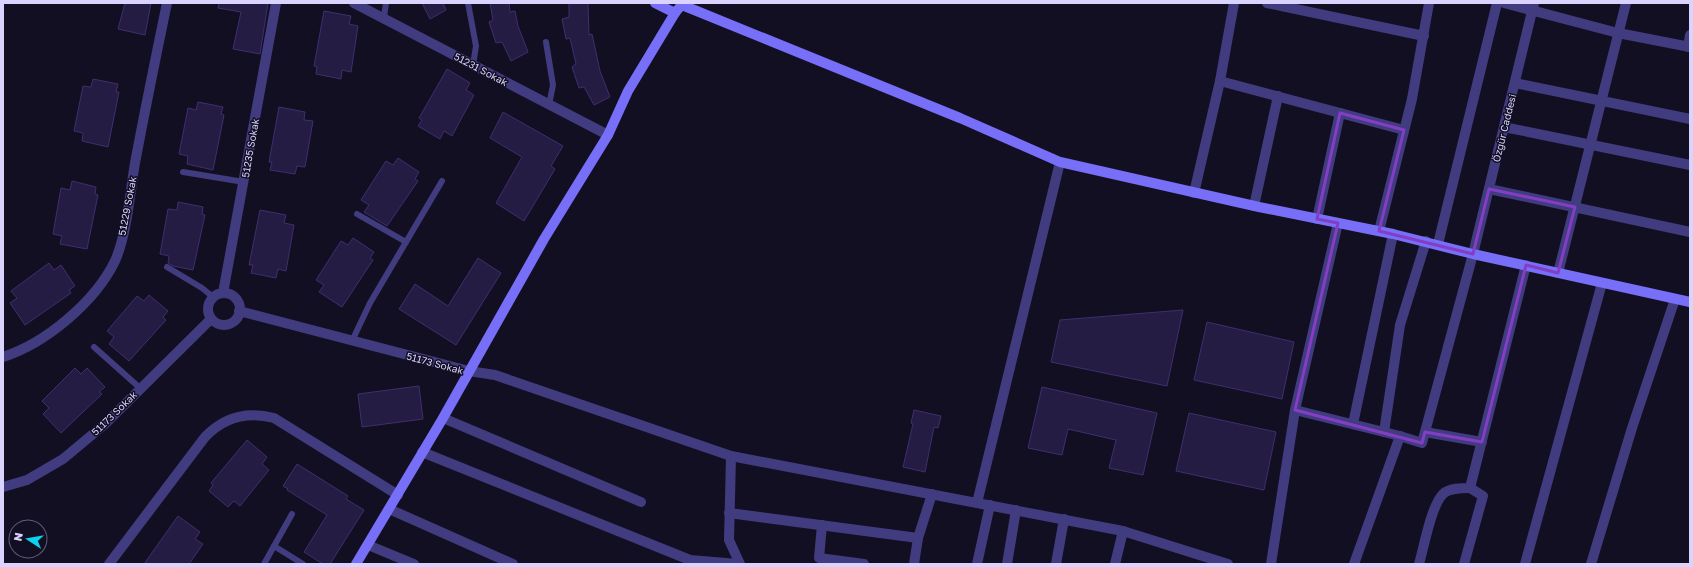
<svg xmlns="http://www.w3.org/2000/svg" width="1693" height="567" font-family="'Golos Text',sans-serif">
<style>
.building{fill:#251c43;stroke:#3e2f6e}
.lines{fill:none;stroke-linecap:round;stroke-linejoin:round}
.lane{stroke:#413c7f;stroke-width:6}
.street{stroke:#413c7f;stroke-width:10}
.secondary{stroke:#776ff8;stroke-width:10}
.marked{fill:none;stroke:#843dc5;stroke-width:3;stroke-linejoin:round}
.labels{text-anchor:middle;dominant-baseline:central;stroke-width:3;stroke-linejoin:round;paint-order:stroke}
.street-label{font-size:10px;fill:#d9d3fd;stroke:#130f23}
</style>
<rect width="100%" height="100%" fill="#130f23"/>
<!-- building -->
<g class="building">
<path d="M 125,3 L 151,3 L 145,35 L 118,29 Z"/>
<path d="M 219,3 L 268,3 L 260,54 L 233,49 L 241,12 L 218,8 Z"/>
<path d="M 422,3 L 443,3 L 446,10 L 430,19 Z"/>
<path d="M 490,3 L 509,3 L 510,12 L 515,11 L 518,26 L 528,52 L 511,61 L 502,42 L 496,43 L 489,22 L 493,20 Z"/>
<path d="M 569,3 L 588,3 L 589,35 L 592,34 L 600,71 L 610,97 L 594,105 L 584,87 L 579,88 L 572,67 L 576,64 L 570,38 L 566,39 L 562,19 L 569,17 Z"/>
<path d="M 324,11 L 351,16 L 349,24 L 358,26 L 351,72 L 342,70 L 341,79 L 316,74 L 317,67 L 314,66 Z"/>
<path d="M 447,69 L 470,83 L 466,90 L 474,95 L 452,136 L 444,131 L 440,139 L 418,126 L 422,120 L 419,118 Z"/>
<path d="M 93,79 L 118,84 L 116,92 L 119,92 L 108,147 L 82,141 L 83,133 L 74,131 L 83,86 L 91,87 Z"/>
<path d="M 198,102 L 223,107 L 221,114 L 224,115 L 213,170 L 187,164 L 188,156 L 179,154 L 188,108 L 196,110 Z"/>
<path d="M 279,107 L 305,112 L 304,120 L 313,121 L 305,167 L 297,166 L 295,174 L 270,170 L 272,162 L 269,162 Z"/>
<path d="M 503,112 L 563,146 L 551,166 L 555,169 L 524,221 L 496,203 L 522,157 L 490,138 Z"/>
<path d="M 398,158 L 419,172 L 415,179 L 418,181 L 387,226 L 364,212 L 369,205 L 361,200 L 386,161 L 393,165 Z"/>
<path d="M 72,181 L 96,187 L 95,194 L 98,195 L 87,249 L 60,244 L 62,236 L 53,234 L 61,188 L 70,190 Z"/>
<path d="M 178,202 L 203,207 L 202,214 L 205,215 L 193,270 L 173,266 L 168,263 L 169,256 L 160,254 L 168,209 L 177,210 Z"/>
<path d="M 260,210 L 286,215 L 284,223 L 294,225 L 286,271 L 278,269 L 276,278 L 251,273 L 253,265 L 249,265 Z"/>
<path d="M 353,238 L 374,252 L 370,258 L 373,260 L 342,307 L 319,292 L 324,285 L 316,280 L 341,241 L 348,245 Z"/>
<path d="M 478,258 L 501,273 L 456,345 L 399,309 L 415,284 L 448,306 Z"/>
<path d="M 49,263 L 54,270 L 61,265 L 75,286 L 69,290 L 71,293 L 25,325 L 10,303 L 17,298 L 11,291 Z"/>
<path d="M 149,295 L 168,311 L 163,317 L 166,320 L 129,361 L 109,344 L 114,337 L 107,331 L 137,296 L 144,301 Z"/>
<path d="M 1183,310 L 1167,386 L 1051,362 L 1060,320 Z"/>
<path d="M 1207,322 L 1294,342 L 1282,399 L 1194,380 Z"/>
<path d="M 75,368 L 81,374 L 87,368 L 105,387 L 99,392 L 102,394 L 61,433 L 43,414 L 49,408 L 42,401 Z"/>
<path d="M 419,386 L 423,419 L 362,427 L 358,394 Z"/>
<path d="M 1042,387 L 1157,413 L 1143,475 L 1109,468 L 1116,440 L 1068,429 L 1062,455 L 1028,448 Z"/>
<path d="M 914,410 L 941,416 L 938,428 L 934,427 L 925,472 L 903,467 L 913,424 L 911,423 Z"/>
<path d="M 1189,413 L 1276,432 L 1264,490 L 1176,471 Z"/>
<path d="M 247,440 L 267,457 L 262,464 L 269,470 L 240,506 L 234,501 L 228,507 L 209,491 L 213,485 L 211,483 Z"/>
<path d="M 297,464 L 348,496 L 346,499 L 364,510 L 330,564 L 323,564 L 304,552 L 327,515 L 287,490 L 288,489 L 283,486 Z"/>
<path d="M 178,516 L 200,532 L 195,539 L 203,544 L 189,564 L 144,564 Z"/>
</g>
<g class="lines">
<!-- lane -->
<g class="lane">
<path d="M 468,3 L 476,46 L 473,65"/>
<path d="M 384,17 L 386,3"/>
<path d="M 546,42 L 553,85 L 549,105"/>
<path d="M 183,172 L 244,182"/>
<path d="M 357,214 L 406,242"/>
<path d="M 167,267 L 202,288 L 213,297"/>
<path d="M 352,341 L 370,303 L 442,181"/>
<path d="M 94,347 L 140,388"/>
<path d="M 274,546 L 303,564"/>
<path d="M 264,564 L 292,514"/>
</g>
<!-- street -->
<g class="street">
<path d="M 354,3 L 608,135"/>
<path d="M 1267,3 L 1424,36"/>
<path d="M 1504,3 L 1618,33 L 1690,47"/>
<path d="M 1688,47 L 1690,35"/>
<path d="M 1220,81 L 1404,130"/>
<path d="M 1515,83 L 1690,119"/>
<path d="M 1504,127 L 1690,165"/>
<path d="M 1489,189 L 1690,232"/>
<path d="M 1194,193 L 1220,81 L 1234,3"/>
<path d="M 1254,206 L 1278,96"/>
<path d="M 1317,219 L 1340,113"/>
<path d="M 1379,231 L 1412,99 L 1429,3"/>
<path d="M 1438,244 L 1497,3"/>
<path d="M 1558,273 L 1626,3"/>
<path d="M 223,293 L 276,3"/>
<circle cx="224" cy="309" r="16"/>
<path d="M 239,311 L 469,371 L 495,375 L 731,456 L 1123,531 L 1228,564"/>
<path d="M 3,357 C 46,343 95,302 115,261 C 127,234 130,192 135,163 C 145,110 156,56 167,3"/>
<path d="M 1295,410 L 1400,436 L 1422,443 L 1473,254 L 1534,3"/>
<path d="M 443,418 L 641,502"/>
<path d="M 1353,424 L 1393,234"/>
<path d="M 1384,432 L 1400,325 L 1426,241"/>
<path d="M 1425,432 L 1482,442"/>
<path d="M 422,452 L 690,560 L 738,564"/>
<path d="M 731,456 L 729,540 L 740,564"/>
<path d="M 3,487 L 27,480 L 63,459 L 105,424 L 211,319"/>
<path d="M 977,503 L 1060,162"/>
<path d="M 389,509 L 513,564"/>
<path d="M 729,513 L 918,538"/>
<path d="M 822,525 L 819,558 L 864,564"/>
<path d="M 368,545 L 414,564"/>
<path d="M 109,564 L 205,437 C 224,417 247,411 274,418 L 398,495"/>
<path d="M 914,564 L 918,538 L 932,494"/>
<path d="M 977,564 L 990,505"/>
<path d="M 1007,564 L 1016,510"/>
<path d="M 1056,564 L 1064,519"/>
<path d="M 1115,564 L 1123,531"/>
<path d="M 1271,564 L 1295,410 L 1338,223"/>
<path d="M 1354,564 L 1400,436"/>
<path d="M 1419,564 C 1424,547 1431,506 1443,494 C 1449,488 1462,488 1470,488 L 1526,265"/>
<path d="M 1464,564 L 1483,496 L 1470,488"/>
<path d="M 1525,564 L 1602,283"/>
<path d="M 1591,564 L 1632,428 L 1675,299"/>
</g>
<!-- secondary -->
<g class="secondary">
<path d="M 655,3 L 675,13"/>
<path d="M 682,5 L 960,118 L 1060,162 L 1259,207 L 1393,234 L 1473,254 L 1690,302"/>
<path d="M 356,564 L 443,418 L 544,239 L 608,135 L 628,91 L 675,13 L 683,3"/>
</g>
</g>
<!-- marked area -->
<path class="marked" d="M 1340,113 L 1404,130 L 1379,231 L 1473,254 L 1489,189 L 1575,207 L 1558,273 L 1526,265 L 1482,442 L 1425,432 L 1422,443 L 1295,410 L 1338,223 L 1317,219 Z"/>
<g class="labels">
<!-- street labels -->
<g class="street-label">
<text transform="translate(481 69) rotate(28)">51231 Sokak</text>
<text transform="translate(1504 128) rotate(-76)">Özgür Caddesi</text>
<text transform="translate(250 148) rotate(-80)">51235 Sokak</text>
<text transform="translate(127 206) rotate(-79)">51229 Sokak</text>
<text transform="translate(435 363) rotate(15)">51173 Sokak</text>
<text transform="translate(114 413) rotate(-44)">51173 Sokak</text>
</g>
</g>
<!-- border -->
<rect width="1693" height="567" fill="none" stroke="#d9d3fd" stroke-width="8"/>
<!-- north arrow -->
<g transform="translate(28 539) rotate(282)"><circle r="19" fill="#130f23" stroke="#625d7a"/>
<path d="M0-3L7 15L0 10L-7 15Z" fill="#0cd2f0"/>
<text y="-6" font-size="11" font-weight="bold" text-anchor="middle" fill="#d9d3fd">N</text>
</g>
</svg>
